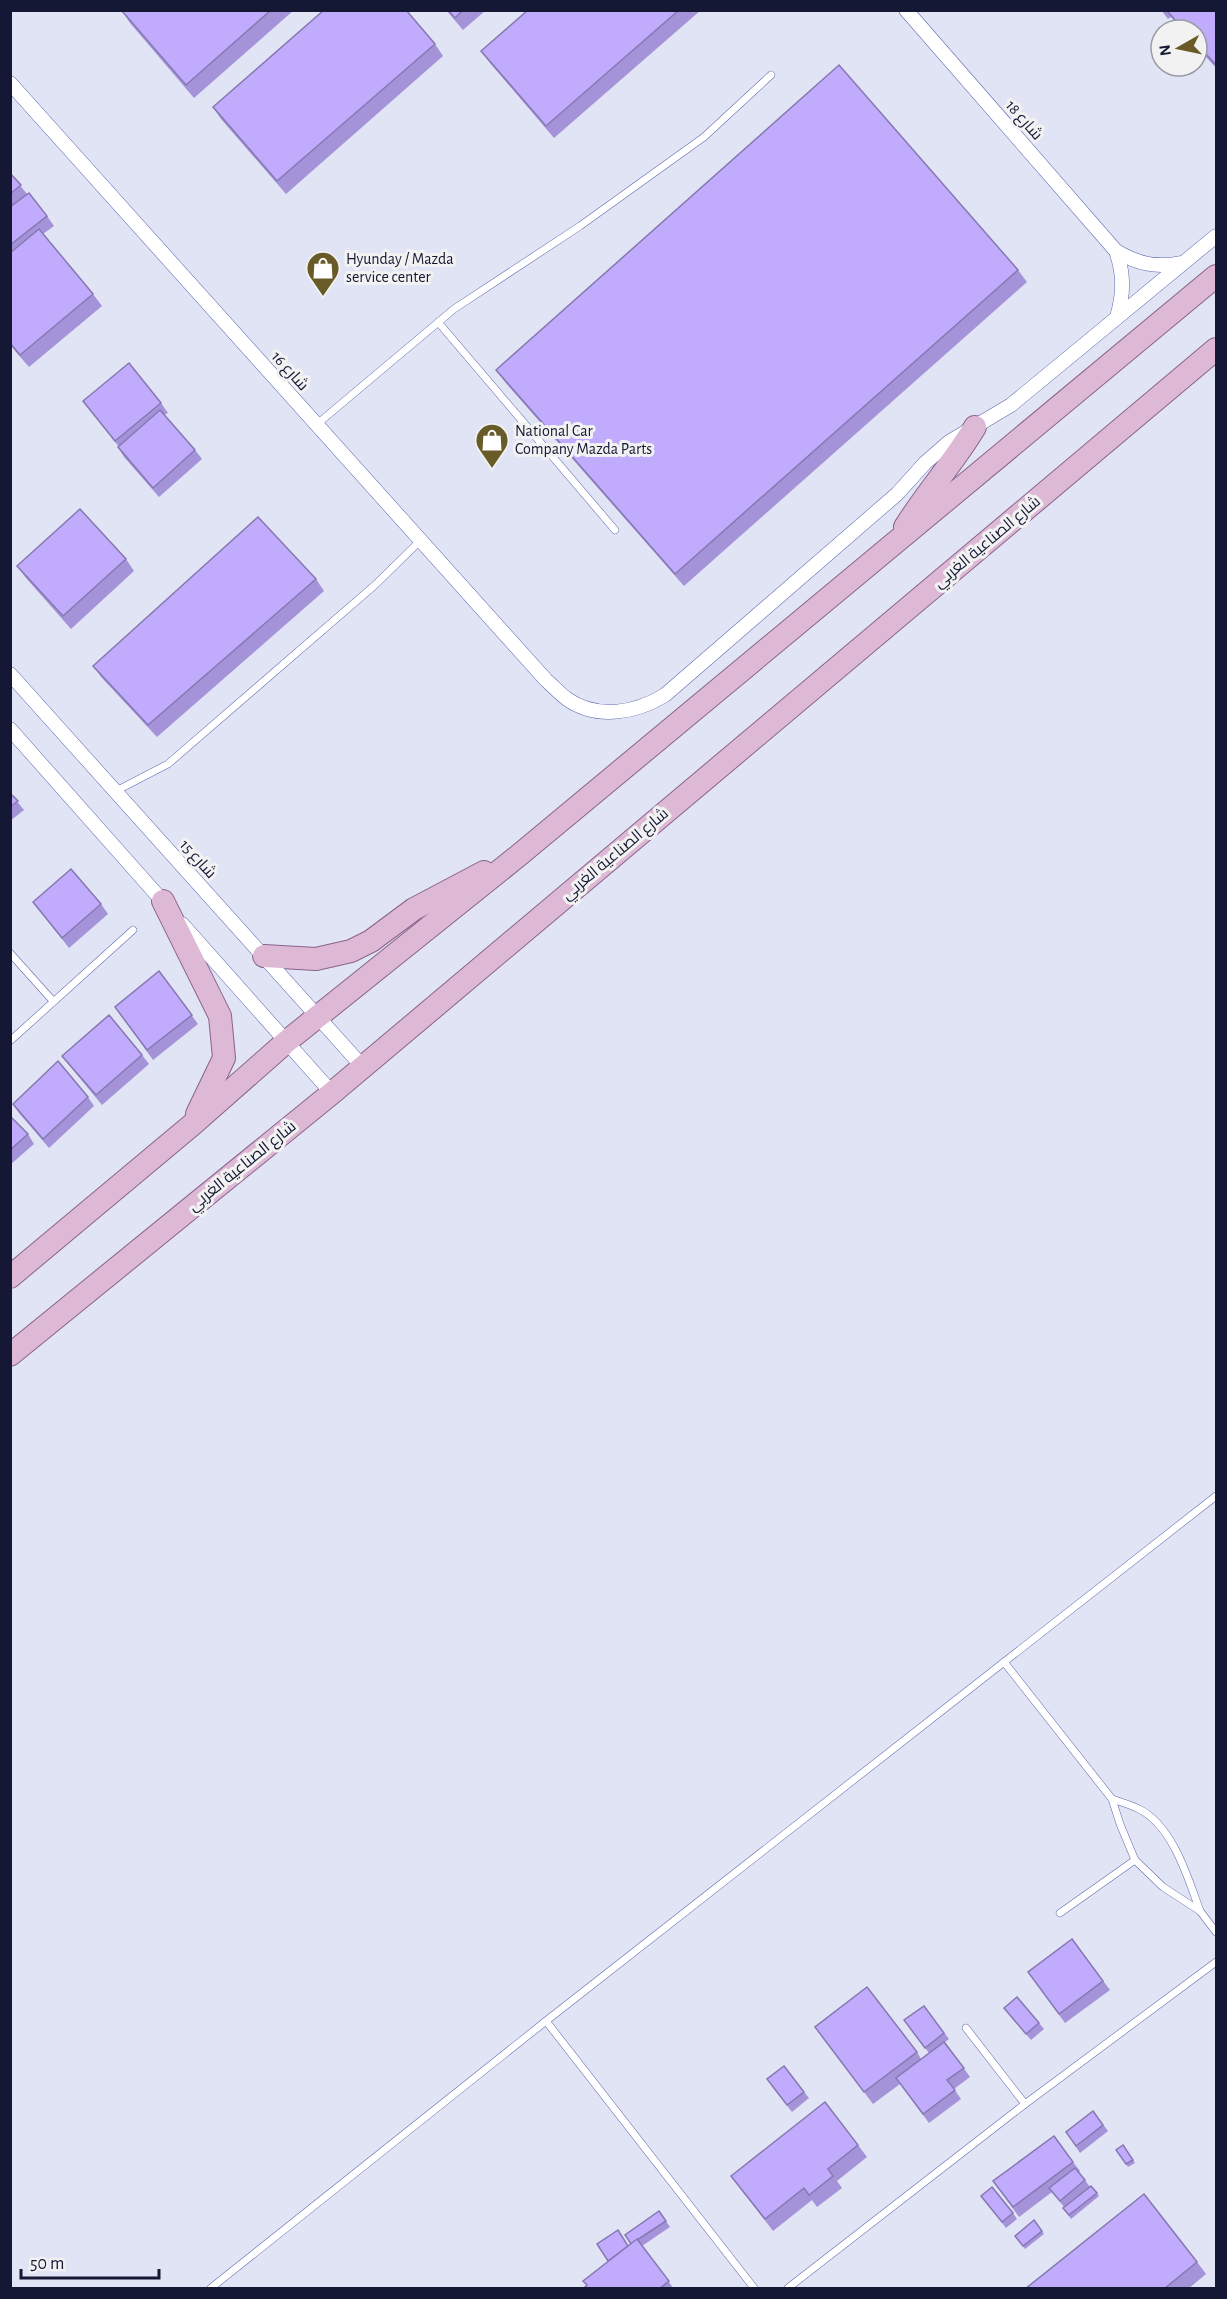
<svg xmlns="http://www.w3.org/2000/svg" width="1227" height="2299" font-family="'Alegreya Sans',Cairo,sans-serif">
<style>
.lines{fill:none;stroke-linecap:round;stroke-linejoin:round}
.lane-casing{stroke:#5e69ad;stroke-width:8}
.street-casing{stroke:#5e69ad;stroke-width:15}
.primary-casing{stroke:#89638b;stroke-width:24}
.lane{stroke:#fff;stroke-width:7}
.street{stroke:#fff;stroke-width:14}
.primary{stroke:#deb9d6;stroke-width:22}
.wall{fill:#a593da}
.building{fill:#c0abfd;stroke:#8678b1;stroke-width:1.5}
.labels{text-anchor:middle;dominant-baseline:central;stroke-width:6;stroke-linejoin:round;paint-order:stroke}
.street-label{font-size:16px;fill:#141834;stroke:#f2f2f2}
.poi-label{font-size:16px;fill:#141834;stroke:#f2f2f2;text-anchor:start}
</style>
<rect width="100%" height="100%" fill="#e1e4f4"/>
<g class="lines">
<defs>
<g id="lane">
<path d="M 438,322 L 615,530"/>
<path d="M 316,425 L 454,309 L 580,226 L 704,137 L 771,75"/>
<path d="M 114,792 L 168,764 L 375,585 L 421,540"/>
<path d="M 10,953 L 53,1001"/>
<path d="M 10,1041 L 133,930"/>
<path d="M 1004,1662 L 1112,1799 L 1120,1824 L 1135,1860 L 1163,1887 L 1200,1911 L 1216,1932"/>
<path d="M 1112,1799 C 1121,1802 1131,1805 1139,1809 C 1173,1826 1188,1878 1200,1911"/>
<path d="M 1060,1913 L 1135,1860"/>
<path d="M 546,2021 L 754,2288"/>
<path d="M 966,2028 L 1025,2104"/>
<path d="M 211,2288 L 546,2021 L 1216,1496"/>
<path d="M 788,2288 L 1025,2104 L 1216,1962"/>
</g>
<g id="street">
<path d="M 906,10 L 1116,251 C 1138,264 1156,268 1181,263"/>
<path d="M 10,83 L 546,680 C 553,686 559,693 567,699 C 597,720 636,713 665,695 L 897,494 L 925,463 L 949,442 L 1011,405 L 1216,236"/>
<path d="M 1116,251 C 1124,274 1124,293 1117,317"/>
<path d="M 10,674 L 362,1066"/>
<path d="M 10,729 L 166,905"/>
<path d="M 182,924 L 332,1093"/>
</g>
<g id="primary">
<path d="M 905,527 C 927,492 954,462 975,427"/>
<path d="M 163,901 L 220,1016 L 224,1058 L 197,1114"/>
<path d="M 264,956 L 316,959 L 351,951 L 371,941 L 414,909 L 484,872"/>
<path d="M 10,1277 L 193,1124 L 286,1042 L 518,856 L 1216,276"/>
<path d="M 10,1355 L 332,1093 L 1216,349"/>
</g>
</defs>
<!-- lane casing -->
<use href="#lane" class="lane-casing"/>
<!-- street casing -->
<use href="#street" class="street-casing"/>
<!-- primary casing -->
<use href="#primary" class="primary-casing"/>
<!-- lane -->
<use href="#lane" class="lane"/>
<!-- street -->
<use href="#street" class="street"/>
<!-- primary -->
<use href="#primary" class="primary"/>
</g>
<!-- wall -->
<g class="wall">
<path d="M 122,10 L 294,10 L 194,98 L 130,23 L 122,11 Z"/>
<path d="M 446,10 L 486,10 L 463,30 Z"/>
<path d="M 528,10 L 701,10 L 554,138 L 490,63 L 481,51 Z"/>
<path d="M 1161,10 L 1216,10 L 1216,68 L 1197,47 L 1197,30 L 1181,30 L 1171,17 L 1168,19 Z"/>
<path d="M 435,44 L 443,56 L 286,194 L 221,119 L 213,107 Z"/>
<path d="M 10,173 L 27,194 L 47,216 L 54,226 L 43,234 L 93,294 L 102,306 L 29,367 L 10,345 Z"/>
<path d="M 1018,270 L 1027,282 L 684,586 L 505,382 L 496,370 Z"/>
<path d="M 83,401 L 161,403 L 168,413 L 164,415 L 195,450 L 202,459 L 159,497 L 124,457 L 118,447 L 119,447 Z"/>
<path d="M 126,559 L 134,571 L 71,629 L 26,578 L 17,566 Z"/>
<path d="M 316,579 L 324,591 L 157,737 L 102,678 L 93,666 Z"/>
<path d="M 10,793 L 24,810 L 10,821 Z"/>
<path d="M 33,902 L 101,904 L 108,914 L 69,948 Z"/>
<path d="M 159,971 L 198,1024 L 153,1060 L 115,1007 Z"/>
<path d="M 142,1055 L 149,1064 L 102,1105 L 69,1065 L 62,1056 Z"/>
<path d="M 88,1097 L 94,1106 L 49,1148 L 19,1113 L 13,1104 Z"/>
<path d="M 10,1116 L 28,1134 L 34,1144 L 10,1165 Z"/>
<path d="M 1072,1939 L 1110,1990 L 1065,2023 L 1028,1972 Z"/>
<path d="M 924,2006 L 949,2039 L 945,2042 L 970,2077 L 954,2089 L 961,2099 L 929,2123 L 900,2084 L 873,2104 L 815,2027 L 917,2052 L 921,2059 L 929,2053 L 904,2020 Z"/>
<path d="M 1004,2008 L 1039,2023 L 1044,2029 L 1031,2040 Z"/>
<path d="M 771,2085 L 804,2092 L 809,2098 L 792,2112 Z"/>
<path d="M 1093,2111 L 1108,2131 L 1080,2153 L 1066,2132 Z"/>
<path d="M 858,2145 L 867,2157 L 837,2181 L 842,2188 L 817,2207 L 812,2200 L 773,2231 L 731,2176 Z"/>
<path d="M 1123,2145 L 1135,2163 L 1128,2167 L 1116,2150 Z"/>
<path d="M 1073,2162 L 1080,2171 L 1079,2172 L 1090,2187 L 1091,2186 L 1099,2196 L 1071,2219 L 1063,2208 L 1064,2207 L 1052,2192 L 1019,2217 L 993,2181 Z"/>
<path d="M 981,2196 L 1013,2213 L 1017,2219 L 1006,2228 Z"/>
<path d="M 659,2211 L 670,2227 L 642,2246 L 674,2289 L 583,2289 L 629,2245 Z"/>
<path d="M 1034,2220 L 1044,2234 L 1025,2249 L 1015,2236 Z"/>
<path d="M 1197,2262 L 1206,2274 L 1188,2289 L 1025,2289 Z"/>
</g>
<!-- building -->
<g class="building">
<path d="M 122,10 L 271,10 L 186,85 L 122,11 Z"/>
<path d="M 324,10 L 406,10 L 435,44 L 277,181 L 213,107 Z"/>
<path d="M 448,10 L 463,10 L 455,18 Z"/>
<path d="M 528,10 L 679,10 L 546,126 L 481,51 Z"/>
<path d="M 1170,10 L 1216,10 L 1216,65 L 1197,44 L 1197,30 L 1184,30 L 1168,12 Z"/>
<path d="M 839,65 L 1018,270 L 675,574 L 496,370 Z"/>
<path d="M 10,173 L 21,185 L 10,194 Z"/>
<path d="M 29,193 L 47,216 L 10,245 L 10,207 Z"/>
<path d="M 39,229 L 93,294 L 20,355 L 10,343 L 10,253 Z"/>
<path d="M 129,363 L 161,403 L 115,441 L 83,401 Z"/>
<path d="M 160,410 L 195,450 L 153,488 L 118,447 Z"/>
<path d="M 80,509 L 126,559 L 63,616 L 17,566 Z"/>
<path d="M 258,517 L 316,579 L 148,725 L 93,666 Z"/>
<path d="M 10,793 L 18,801 L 10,807 Z"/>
<path d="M 71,869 L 101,904 L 62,938 L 33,902 Z"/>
<path d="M 159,971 L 192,1015 L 147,1050 L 115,1007 Z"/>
<path d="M 109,1015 L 142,1055 L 96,1095 L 62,1056 Z"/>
<path d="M 58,1061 L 88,1097 L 43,1139 L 13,1104 Z"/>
<path d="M 10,1116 L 28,1134 L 10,1150 Z"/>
<path d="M 1072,1939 L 1103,1981 L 1059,2014 L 1028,1972 Z"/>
<path d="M 867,1987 L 917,2052 L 864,2092 L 815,2027 Z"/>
<path d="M 1017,1997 L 1039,2023 L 1026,2034 L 1004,2008 Z"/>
<path d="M 924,2006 L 944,2033 L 925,2048 L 904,2020 Z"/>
<path d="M 944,2042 L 964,2068 L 947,2080 L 955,2090 L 923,2114 L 896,2078 Z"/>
<path d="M 784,2066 L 804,2092 L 787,2105 L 767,2079 Z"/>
<path d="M 825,2102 L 858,2145 L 828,2169 L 833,2176 L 809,2195 L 804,2188 L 765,2219 L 731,2176 Z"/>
<path d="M 1093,2111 L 1103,2125 L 1076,2146 L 1066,2132 Z"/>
<path d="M 1054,2136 L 1073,2162 L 1013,2207 L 993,2181 Z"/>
<path d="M 1123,2145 L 1133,2160 L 1126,2164 L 1116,2150 Z"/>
<path d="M 1075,2168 L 1085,2180 L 1060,2201 L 1049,2188 Z"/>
<path d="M 1091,2186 L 1097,2193 L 1069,2215 L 1063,2208 Z"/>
<path d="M 992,2187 L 1013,2213 L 1002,2222 L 981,2196 Z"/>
<path d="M 1144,2194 L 1197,2262 L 1164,2289 L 1025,2289 Z"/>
<path d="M 659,2211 L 666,2221 L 631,2244 L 625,2235 Z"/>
<path d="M 1034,2220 L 1042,2231 L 1023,2246 L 1015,2236 Z"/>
<path d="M 618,2230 L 628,2246 L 608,2261 L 597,2244 Z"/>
<path d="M 637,2239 L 669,2281 L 659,2289 L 583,2289 L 587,2285 L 583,2281 Z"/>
</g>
<!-- icons -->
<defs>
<symbol id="shop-pin" viewBox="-11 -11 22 30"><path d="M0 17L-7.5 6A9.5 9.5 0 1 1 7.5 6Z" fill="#695b28" stroke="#f2f2f2"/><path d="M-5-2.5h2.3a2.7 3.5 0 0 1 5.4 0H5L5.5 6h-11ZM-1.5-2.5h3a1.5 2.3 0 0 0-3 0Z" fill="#fff"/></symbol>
</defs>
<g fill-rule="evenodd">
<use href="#shop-pin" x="304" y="249" width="38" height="52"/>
<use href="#shop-pin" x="473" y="421" width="38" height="52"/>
</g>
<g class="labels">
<!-- street labels -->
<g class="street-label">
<text transform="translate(1024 120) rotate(49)">شارع 18</text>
<text transform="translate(290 371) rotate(48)">شارع 16</text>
<text transform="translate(987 542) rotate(-40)">شارع الصناعية الغربي</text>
<text transform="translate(615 854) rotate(-40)">شارع الصناعية الغربي</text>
<text transform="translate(198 859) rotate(48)">شارع 15</text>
<text transform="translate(242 1166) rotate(-39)">شارع الصناعية الغربي</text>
</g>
<!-- poi labels -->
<g class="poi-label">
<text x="346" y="259">Hyunday / Mazda<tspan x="346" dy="18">service center</tspan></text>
<text x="515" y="431">National Car<tspan x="515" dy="18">Company Mazda Parts</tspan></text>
</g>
</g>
<!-- border -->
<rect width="1227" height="2299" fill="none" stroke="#141834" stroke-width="24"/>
<!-- north arrow -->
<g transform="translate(1179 48) rotate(261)"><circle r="28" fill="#f2f2f2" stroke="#999ba6" stroke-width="1.5"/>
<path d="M0-4.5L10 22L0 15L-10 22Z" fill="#695b28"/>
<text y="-9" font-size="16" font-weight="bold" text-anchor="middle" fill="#141834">N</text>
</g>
<!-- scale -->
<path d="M21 2269v9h138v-9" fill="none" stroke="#141834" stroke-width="3"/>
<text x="30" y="2269" font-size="18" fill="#141834" stroke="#f2f2f2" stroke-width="4.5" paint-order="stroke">50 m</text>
</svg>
